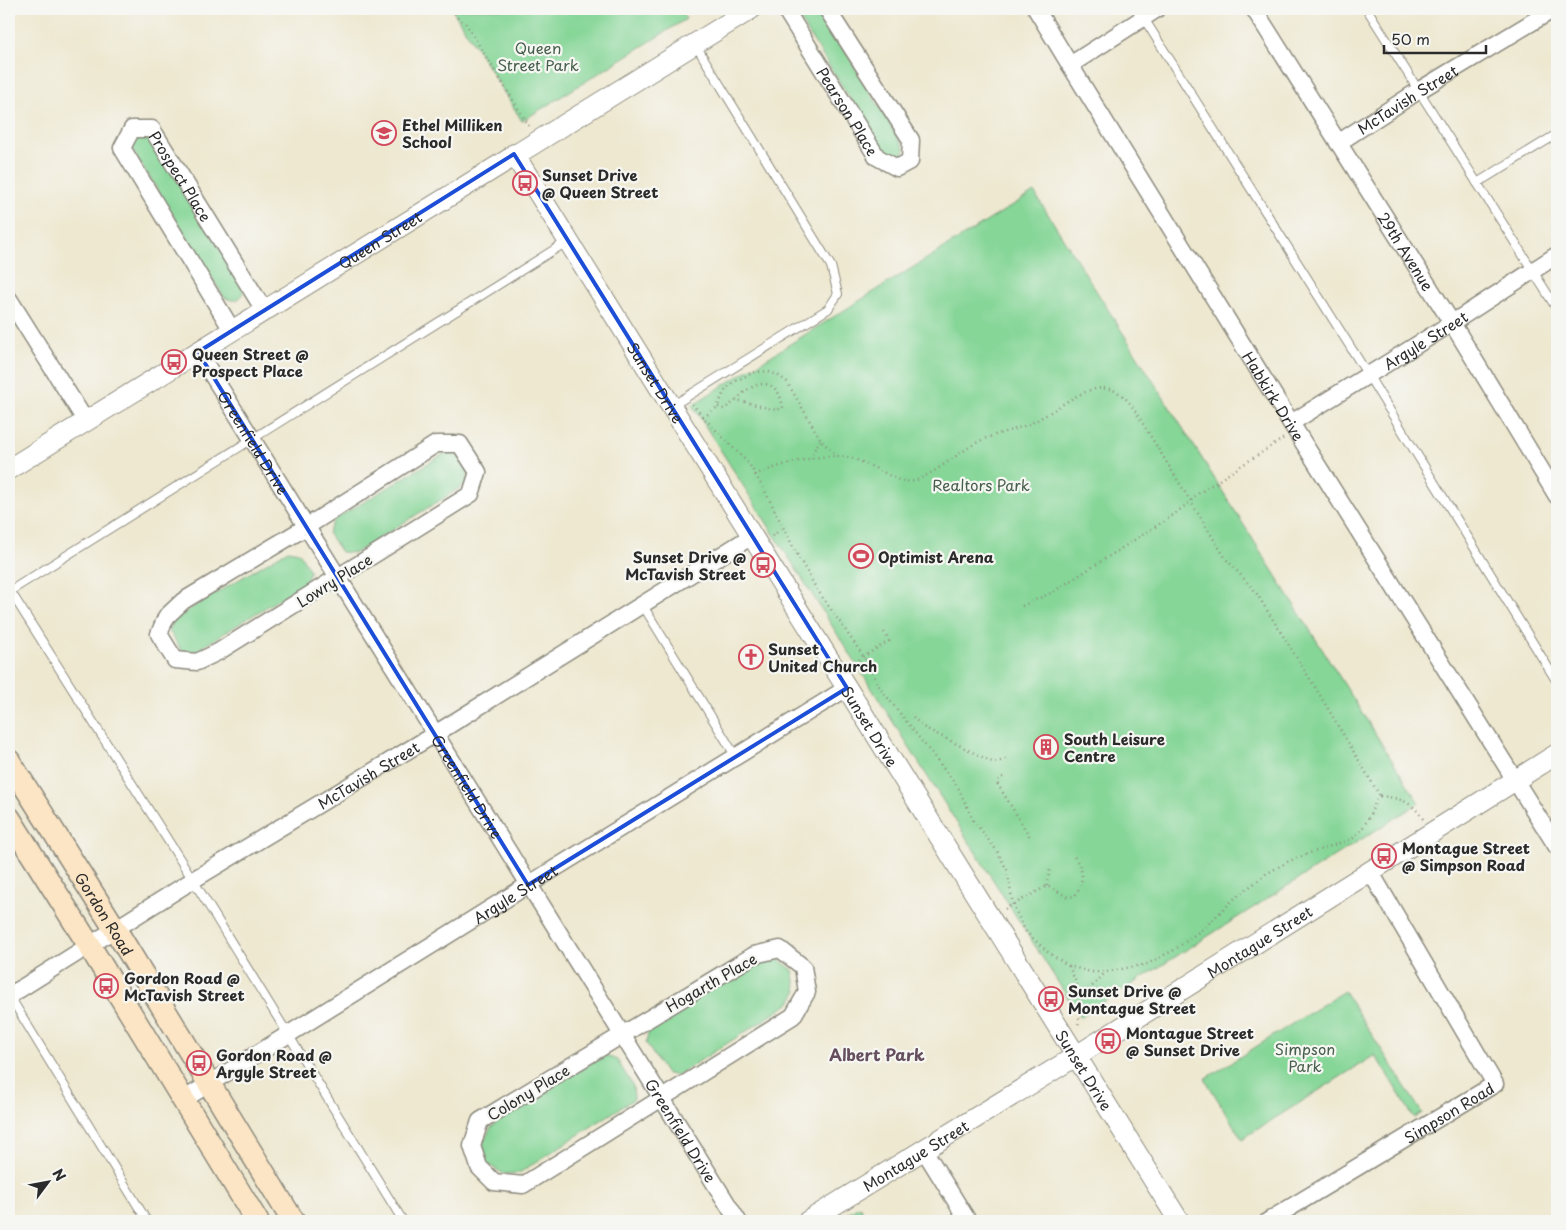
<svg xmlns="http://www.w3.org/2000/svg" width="1566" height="1230" font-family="'Playpen Sans',sans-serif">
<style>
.green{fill:#85d697;stroke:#588061}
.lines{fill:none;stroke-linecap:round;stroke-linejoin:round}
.service-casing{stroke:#8c8a7e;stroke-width:10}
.minor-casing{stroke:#8c8a7e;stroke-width:19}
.tertiary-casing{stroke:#8c8a7e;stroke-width:22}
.secondary-casing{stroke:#8c8a7e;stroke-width:25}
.path{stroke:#8c8a7e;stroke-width:2.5;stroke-dasharray:1 4;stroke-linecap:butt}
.service{stroke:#fff;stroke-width:8}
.minor{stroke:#fff;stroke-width:16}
.tertiary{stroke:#fff;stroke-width:20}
.secondary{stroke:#fce5c4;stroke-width:22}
.marked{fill:none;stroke:#1d4ed8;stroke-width:4;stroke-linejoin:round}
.labels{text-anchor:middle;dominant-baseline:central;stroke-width:4.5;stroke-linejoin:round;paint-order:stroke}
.park-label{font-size:15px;fill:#465e4b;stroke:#f6f6f2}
.street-label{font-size:15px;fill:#2b2b2b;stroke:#f6f6f2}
.poi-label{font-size:15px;font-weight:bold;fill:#2b2b2b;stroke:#f6f6f2;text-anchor:start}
.neighbourhood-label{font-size:16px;font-weight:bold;fill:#654e5e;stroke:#f6f6f2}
</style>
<rect width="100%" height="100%" fill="#f6f6f2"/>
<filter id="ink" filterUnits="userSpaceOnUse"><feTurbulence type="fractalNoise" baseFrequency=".02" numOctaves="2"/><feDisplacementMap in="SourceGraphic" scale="10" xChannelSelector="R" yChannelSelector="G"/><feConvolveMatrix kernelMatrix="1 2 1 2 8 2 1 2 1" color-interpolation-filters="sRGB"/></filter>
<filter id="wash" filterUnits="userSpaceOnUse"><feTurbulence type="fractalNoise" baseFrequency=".0096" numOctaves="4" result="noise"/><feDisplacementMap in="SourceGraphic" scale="20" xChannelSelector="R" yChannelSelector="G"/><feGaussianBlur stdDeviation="1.12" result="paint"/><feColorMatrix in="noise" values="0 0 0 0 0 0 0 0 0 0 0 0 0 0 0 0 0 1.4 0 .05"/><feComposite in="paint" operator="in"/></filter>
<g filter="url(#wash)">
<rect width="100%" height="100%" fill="#eee8d0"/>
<!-- green -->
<g class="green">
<path d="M 452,9 L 680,9 L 686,19 L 522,121 Z"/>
<path d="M 801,9 L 819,9 L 905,149 L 902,159 L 889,160 L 800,20 L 798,13 Z"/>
<path d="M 141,135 L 146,135 L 152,139 L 243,286 C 244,299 236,304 224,297 L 132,149 C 131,142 135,138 141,135 Z"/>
<path d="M 1034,192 L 1419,803 L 1080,1017 L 692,405 Z"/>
<path d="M 447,452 L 458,454 L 469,472 L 466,484 L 355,553 L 341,552 L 328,533 L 334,520 Z"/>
<path d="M 288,550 L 299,552 L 310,571 L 306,582 L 196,651 L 182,651 L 169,631 L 175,618 Z"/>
<path d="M 778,959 L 793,970 L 797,992 L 789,1004 L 676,1076 L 665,1073 L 646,1043 L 649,1029 L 758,960 Z"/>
<path d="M 1344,991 L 1422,1113 L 1414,1118 L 1375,1055 L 1242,1139 L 1205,1079 Z"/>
<path d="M 604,1055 L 617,1060 L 633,1086 L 634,1099 L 519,1173 L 504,1174 L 487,1164 L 483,1142 L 492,1126 Z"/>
<path d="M 859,1206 L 869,1221 L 834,1221 Z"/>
</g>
</g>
<g filter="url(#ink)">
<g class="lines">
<defs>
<g id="service">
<path d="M 1138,9 L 1368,375 L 1557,682"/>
<path d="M 1367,9 L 1557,309"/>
<path d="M 1477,183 L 1557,134"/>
<path d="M 672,406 L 828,309 L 838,294 L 831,266 L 695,44"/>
<path d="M 9,589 L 193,880 L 403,1221"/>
<path d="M 10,591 L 568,241"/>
<path d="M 642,604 L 736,757"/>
<path d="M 9,995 L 147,1221"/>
</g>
<g id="minor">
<path id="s1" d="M 785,9 L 877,157 L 897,168 L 910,161 L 911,140 L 827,9"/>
<path id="s2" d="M 1036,9 L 1070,65 L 1291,423 L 1557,847"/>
<path id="s3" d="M 1254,9 L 1452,323 L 1557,496"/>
<path d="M 1070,65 L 1157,9"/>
<path id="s4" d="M 1338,143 L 1418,91 L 1554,9"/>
<path d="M 9,299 L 85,420"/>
<path id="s5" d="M 232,330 L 122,148 L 132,129 L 152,129 L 264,310"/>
<path id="s6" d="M 198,352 L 738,1221"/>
<path id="s7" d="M 1291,423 L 1452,323 L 1557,255"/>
<path d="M 436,444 L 460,444 L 478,472 L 471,494 L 218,652 L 197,662 L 175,660 L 159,634 L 166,617 L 183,601 L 306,527 Z"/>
<path d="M 780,949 L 803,967 L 807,992 L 793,1016 L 523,1185 L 494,1182 L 479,1167 L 472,1146 L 480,1121 L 754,955 Z"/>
<path id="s8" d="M 9,996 L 193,880 L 435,734 L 752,536"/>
<path id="s9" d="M 183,1100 L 528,885 L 847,688"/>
<path d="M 924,1150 L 968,1221"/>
<path id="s10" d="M 1268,1221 L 1495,1084 L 1370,871"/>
</g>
<g id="tertiary">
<path id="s11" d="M 514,154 L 1179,1221"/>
<path id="s12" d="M 9,469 L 751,9"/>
<path id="s13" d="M 808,1221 L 1076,1056 L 1557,754"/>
</g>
<g id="secondary">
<path id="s14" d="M 9,761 L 115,929 L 293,1221"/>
<path d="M 9,818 L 89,945 L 257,1221"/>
</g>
</defs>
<!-- service casing -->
<use href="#service" class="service-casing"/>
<!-- minor casing -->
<use href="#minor" class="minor-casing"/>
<!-- tertiary casing -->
<use href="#tertiary" class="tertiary-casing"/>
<!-- secondary casing -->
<use href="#secondary" class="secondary-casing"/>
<!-- path -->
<g class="path">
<path d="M 452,9 L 458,18 L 464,21 L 529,126"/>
<path d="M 692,404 L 703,417 L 749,464 L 765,491 L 794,549 L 816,588 L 864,657 L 880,688 L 958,787 L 973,820 L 997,851 L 1007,870 L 1013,905 L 1026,932 L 1049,953 L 1069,966 L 1091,972 L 1106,972 L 1147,964 L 1174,950 L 1204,928 L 1234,899 L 1266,874 L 1289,861 L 1310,853 L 1352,839 L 1360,832 L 1367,821 L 1376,801 L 1380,796"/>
<path d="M 718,407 L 724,409 L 737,400 L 776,410 L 783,408 C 779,376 753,379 737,400"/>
<path d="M 703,417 C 708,414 715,411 718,405 C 721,400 722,395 725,391 C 730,384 737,380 744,377 C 760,368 773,370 787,382 L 821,440 L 835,455"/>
<path d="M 812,459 L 815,448 L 821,440"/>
<path d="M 755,475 C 775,466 825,452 846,457 C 863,460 883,473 899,480 C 904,481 909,482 914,481 C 933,475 958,453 976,443 C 995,432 1018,431 1037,420 C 1068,404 1103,366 1132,406 L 1226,559 L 1255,591 L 1315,687 L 1380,796"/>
<path d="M 772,536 L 783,528"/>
<path d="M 1022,606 L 1053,592 L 1169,518 L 1190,502 L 1196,495 L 1284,438"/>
<path d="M 850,665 L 889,641 L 883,630"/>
<path d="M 913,717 L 923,727 L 994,763 L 1007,759"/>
<path d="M 1003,777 L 999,779 L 997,783 L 1030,837"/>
<path d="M 1380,796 C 1399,798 1412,801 1423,819"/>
<path d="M 1047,886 L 1050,869"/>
<path d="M 1005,909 L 1047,886 L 1068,897 L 1075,896 C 1085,879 1084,870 1073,855"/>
<path d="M 1069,966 L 1082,997 L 1078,1027"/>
<path d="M 1082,997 L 1106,972"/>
</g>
<!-- service -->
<use href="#service" class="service"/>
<!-- minor -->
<use href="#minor" class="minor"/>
<!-- tertiary -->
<use href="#tertiary" class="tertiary"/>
<!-- secondary -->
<use href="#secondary" class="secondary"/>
</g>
</g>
<!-- marked area -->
<path class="marked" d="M 514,154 L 847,688 L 528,885 L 198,352 Z"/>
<!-- icons -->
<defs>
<symbol id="school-ring" viewBox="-11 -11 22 22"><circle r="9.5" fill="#f6f6f2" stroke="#d1495b" stroke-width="1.5"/><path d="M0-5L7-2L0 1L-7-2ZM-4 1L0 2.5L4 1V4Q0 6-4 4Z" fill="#d1495b"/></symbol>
<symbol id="bus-ring" viewBox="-11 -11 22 22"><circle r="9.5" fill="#f6f6f2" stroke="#d1495b" stroke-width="1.5"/><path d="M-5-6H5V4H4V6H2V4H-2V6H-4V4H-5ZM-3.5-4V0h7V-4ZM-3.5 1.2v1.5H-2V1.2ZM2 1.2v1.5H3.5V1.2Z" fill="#d1495b"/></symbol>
<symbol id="stadium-ring" viewBox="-11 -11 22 22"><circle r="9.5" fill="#f6f6f2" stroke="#d1495b" stroke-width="1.5"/><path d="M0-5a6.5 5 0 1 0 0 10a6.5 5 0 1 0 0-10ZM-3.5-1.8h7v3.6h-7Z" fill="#d1495b"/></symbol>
<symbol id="church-ring" viewBox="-11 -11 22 22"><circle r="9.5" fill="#f6f6f2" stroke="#d1495b" stroke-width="1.5"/><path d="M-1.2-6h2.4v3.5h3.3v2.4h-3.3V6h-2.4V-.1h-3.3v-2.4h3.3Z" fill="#d1495b"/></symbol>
<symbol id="building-ring" viewBox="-11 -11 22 22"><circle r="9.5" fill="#f6f6f2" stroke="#d1495b" stroke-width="1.5"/><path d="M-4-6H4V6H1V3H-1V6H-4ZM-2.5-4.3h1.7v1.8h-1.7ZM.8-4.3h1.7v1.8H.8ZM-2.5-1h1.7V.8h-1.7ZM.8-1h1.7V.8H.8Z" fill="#d1495b"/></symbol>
</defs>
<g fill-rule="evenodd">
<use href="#school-ring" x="370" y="119" width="28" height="28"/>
<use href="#bus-ring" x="511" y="169" width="28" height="28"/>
<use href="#bus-ring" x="160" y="348" width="28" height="28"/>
<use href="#stadium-ring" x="847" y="542" width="28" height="28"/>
<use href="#bus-ring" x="749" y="551" width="28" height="28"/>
<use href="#church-ring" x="737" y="643" width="28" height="28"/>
<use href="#building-ring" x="1032" y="733" width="28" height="28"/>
<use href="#bus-ring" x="1370" y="842" width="28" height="28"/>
<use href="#bus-ring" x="92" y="972" width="28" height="28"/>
<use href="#bus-ring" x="1037" y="985" width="28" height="28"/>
<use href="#bus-ring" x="1094" y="1027" width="28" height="28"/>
<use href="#bus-ring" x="185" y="1049" width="28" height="28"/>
</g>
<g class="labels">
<!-- park labels -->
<g class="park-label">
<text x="538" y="47">Queen<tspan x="538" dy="17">Street Park</tspan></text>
<text x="981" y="484">Realtors Park</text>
<text x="1305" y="1048">Simpson<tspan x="1305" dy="17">Park</tspan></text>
</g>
<!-- street labels -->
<g class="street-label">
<text stroke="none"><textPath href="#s4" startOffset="82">McTavish Street</textPath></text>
<text stroke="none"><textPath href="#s1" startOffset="120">Pearson Place</textPath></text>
<text stroke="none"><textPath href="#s5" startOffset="309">Prospect Place</textPath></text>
<text stroke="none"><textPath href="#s12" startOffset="436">Queen Street</textPath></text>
<text stroke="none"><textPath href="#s3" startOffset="286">29th Avenue</textPath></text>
<text stroke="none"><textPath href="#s7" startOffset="158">Argyle Street</textPath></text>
<text stroke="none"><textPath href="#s11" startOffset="269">Sunset Drive</textPath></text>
<text stroke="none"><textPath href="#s2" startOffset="454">Habkirk Drive</textPath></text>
<text stroke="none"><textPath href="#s6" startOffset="106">Greenfield Drive</textPath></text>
<text transform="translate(334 580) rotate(-32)">Lowry Place</text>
<text stroke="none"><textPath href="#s11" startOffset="674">Sunset Drive</textPath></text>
<text stroke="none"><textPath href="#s8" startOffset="422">McTavish Street</textPath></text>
<text stroke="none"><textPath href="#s6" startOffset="511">Greenfield Drive</textPath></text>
<text stroke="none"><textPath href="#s9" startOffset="391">Argyle Street</textPath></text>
<text stroke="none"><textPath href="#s14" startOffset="180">Gordon Road</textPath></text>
<text stroke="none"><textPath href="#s13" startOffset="531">Montague Street</textPath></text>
<text transform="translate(711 982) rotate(-30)">Hogarth Place</text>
<text stroke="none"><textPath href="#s11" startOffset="1079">Sunset Drive</textPath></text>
<text transform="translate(528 1092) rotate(-31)">Colony Place</text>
<text stroke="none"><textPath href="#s10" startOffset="211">Simpson Road</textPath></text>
<text stroke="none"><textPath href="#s6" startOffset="916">Greenfield Drive</textPath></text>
<text stroke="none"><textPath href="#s13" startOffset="126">Montague Street</textPath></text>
</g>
<!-- poi labels -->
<g class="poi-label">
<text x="402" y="124">Ethel Milliken<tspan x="402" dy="17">School</tspan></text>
<text x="542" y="174">Sunset Drive<tspan x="542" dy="17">@ Queen Street</tspan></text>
<text x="192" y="353">Queen Street @<tspan x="192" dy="17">Prospect Place</tspan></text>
<text x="746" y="556" text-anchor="end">Sunset Drive @<tspan x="746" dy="17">McTavish Street</tspan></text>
<text x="878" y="556">Optimist Arena</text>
<text x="768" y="648">Sunset<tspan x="768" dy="17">United Church</tspan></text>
<text x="1064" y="738">South Leisure<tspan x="1064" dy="17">Centre</tspan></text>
<text x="1402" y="847">Montague Street<tspan x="1402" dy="17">@ Simpson Road</tspan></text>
<text x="124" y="977">Gordon Road @<tspan x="124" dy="17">McTavish Street</tspan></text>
<text x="1068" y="990">Sunset Drive @<tspan x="1068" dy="17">Montague Street</tspan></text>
<text x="1126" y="1032">Montague Street<tspan x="1126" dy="17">@ Sunset Drive</tspan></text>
<text x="216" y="1054">Gordon Road @<tspan x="216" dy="17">Argyle Street</tspan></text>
</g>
<!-- neighbourhood labels -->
<g class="neighbourhood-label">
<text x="877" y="1054">Albert Park</text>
</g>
</g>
<!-- margin -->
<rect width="1566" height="1230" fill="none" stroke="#f6f6f2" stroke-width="30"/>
<!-- north arrow -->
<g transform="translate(48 1182) rotate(58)" stroke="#f6f6f2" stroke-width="4" paint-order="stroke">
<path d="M0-4L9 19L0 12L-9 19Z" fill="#2b2b2b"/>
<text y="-8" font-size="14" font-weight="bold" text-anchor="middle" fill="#2b2b2b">N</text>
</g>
<!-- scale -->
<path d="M1384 45v8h102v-8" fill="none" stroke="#2b2b2b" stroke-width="2.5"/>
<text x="1391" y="45" font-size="15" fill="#2b2b2b" stroke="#f6f6f2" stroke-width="4" paint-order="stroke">50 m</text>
</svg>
